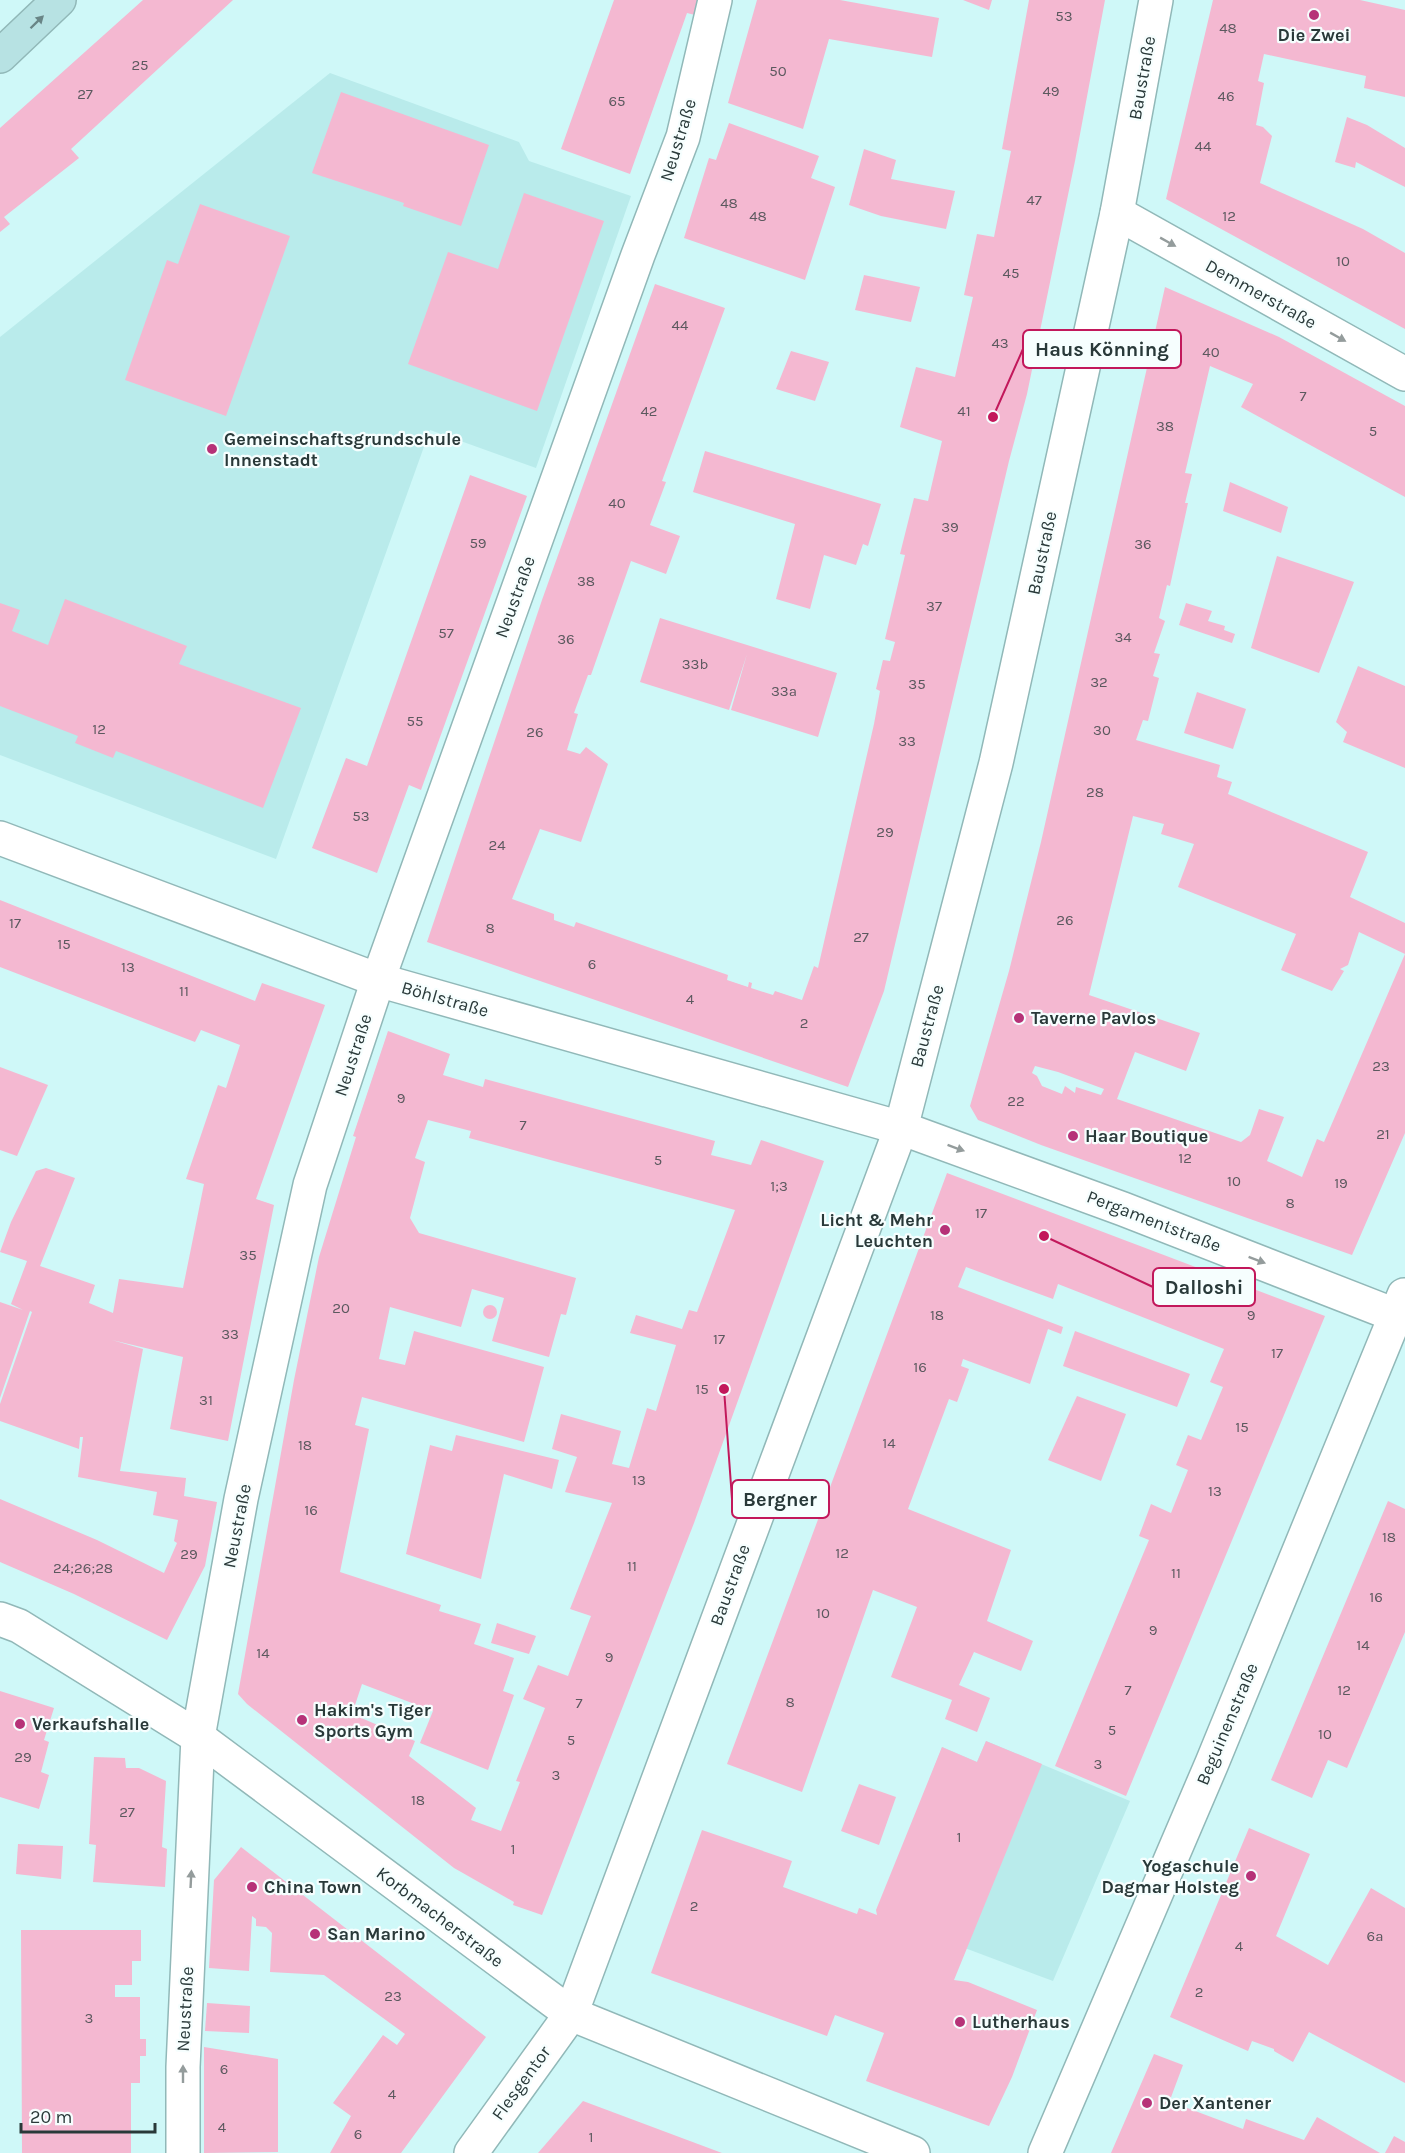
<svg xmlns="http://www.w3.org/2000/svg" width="1405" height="2153" font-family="Karla,sans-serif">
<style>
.built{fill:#b9ebeb}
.building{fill:#f4b8d1;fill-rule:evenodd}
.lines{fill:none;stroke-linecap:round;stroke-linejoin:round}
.street-casing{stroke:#91b8b8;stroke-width:36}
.secondary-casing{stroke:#91b8b8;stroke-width:36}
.street{stroke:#fff;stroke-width:33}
.secondary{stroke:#b7e2e3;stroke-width:33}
.oneway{fill:#698586}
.oneway2{fill:#949c9c}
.poi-dot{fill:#b63278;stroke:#f6fefe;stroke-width:2}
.labels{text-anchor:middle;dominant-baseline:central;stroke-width:4.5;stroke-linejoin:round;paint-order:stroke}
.number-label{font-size:15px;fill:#5c595f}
.poi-label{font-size:18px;font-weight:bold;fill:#293939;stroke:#f6fefe;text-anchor:start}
.street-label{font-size:18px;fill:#293939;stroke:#f6fefe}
.leader{fill:none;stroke:#c2185b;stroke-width:2}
.callout-dot{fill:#c2185b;stroke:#f6fefe;stroke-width:2}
.callout{fill:#f6fefe;stroke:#c2185b;stroke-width:2}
.callout-label{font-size:20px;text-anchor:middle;font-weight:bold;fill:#293939}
</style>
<rect width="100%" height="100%" fill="#cff8f8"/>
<!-- built -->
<g class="built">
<path d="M 330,73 L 519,142 L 529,161 L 631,196 L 536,468 L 430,430 L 276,859 L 0,755 L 0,337 Z"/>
<path d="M 986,1741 L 1130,1801 L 1053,1981 L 877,1915 L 942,1747 L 977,1762 Z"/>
</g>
<!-- building -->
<g class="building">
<path d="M 143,0 L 233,0 L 71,149 L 79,158 L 4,217 L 10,224 L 0,232 L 0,128 Z"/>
<path d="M 614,0 L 697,0 L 695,15 L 687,13 L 630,174 L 561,149 Z"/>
<path d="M 757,0 L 840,0 L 939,18 L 932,57 L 829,39 L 803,129 L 728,103 Z"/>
<path d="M 963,0 L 992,0 L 989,10 Z"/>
<path d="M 1029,0 L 1105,0 L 1075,161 L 1027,394 L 1009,461 L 884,991 L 848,1087 L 427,942 L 542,600 L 655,284 L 725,308 L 662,481 L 666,482 L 650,525 L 680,536 L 666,574 L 631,561 L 591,675 L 588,675 L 574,713 L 578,714 L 567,750 L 580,754 L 586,747 L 608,764 L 581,842 L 540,829 L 512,899 L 554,914 L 554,920 L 574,927 L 576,922 L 728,975 L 727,980 L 748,987 L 749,982 L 752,983 L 751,988 L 773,995 L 775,991 L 802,1000 L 814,966 L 818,968 L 874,724 L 880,691 L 876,689 L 883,660 L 890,661 L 895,642 L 885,639 L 905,555 L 900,554 L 914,498 L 928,501 L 942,441 L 900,427 L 916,367 L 955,377 L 973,297 L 964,295 L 977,234 L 994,237 L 1011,151 L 1002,149 Z"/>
<path d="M 1213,0 L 1360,0 L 1405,10 L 1405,97 L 1364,88 L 1366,76 L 1264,54 L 1258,81 L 1264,83 L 1256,125 L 1263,127 L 1272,136 L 1260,183 L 1363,229 L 1405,253 L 1405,329 L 1166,199 Z"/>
<path d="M 341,92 L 489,145 L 461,226 L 403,206 L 404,203 L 312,173 Z"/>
<path d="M 1347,117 L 1367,125 L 1405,148 L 1405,187 L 1356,162 L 1355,168 L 1335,162 Z"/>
<path d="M 729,123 L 819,156 L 811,178 L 835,187 L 805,280 L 684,238 L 709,158 L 716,160 Z"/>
<path d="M 864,149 L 896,160 L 891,179 L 955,191 L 946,229 L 881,216 L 849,205 Z"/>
<path d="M 524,193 L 604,221 L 537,411 L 408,364 L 448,252 L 498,269 Z"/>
<path d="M 200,204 L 290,236 L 226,416 L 125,380 L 167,260 L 178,264 Z"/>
<path d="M 864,275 L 920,287 L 911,322 L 855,310 Z"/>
<path d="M 1165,287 L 1279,337 L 1405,406 L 1405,497 L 1241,407 L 1253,384 L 1210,366 L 1185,473 L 1192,474 L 1185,503 L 1188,503 L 1170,586 L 1167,585 L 1159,618 L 1165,621 L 1154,653 L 1160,654 L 1153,676 L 1159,678 L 1148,721 L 1143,720 L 1136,740 L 1220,765 L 1217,777 L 1232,782 L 1228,794 L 1368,852 L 1350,897 L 1405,923 L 1405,1133 L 1352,1255 L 1041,1145 L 978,1120 L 970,1106 L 1009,971 L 1041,842 ZM 1133,816 L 1164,824 L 1161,834 L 1194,844 L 1178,887 L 1296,934 L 1281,970 L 1332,991 L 1344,971 L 1340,969 L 1348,965 L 1359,932 L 1405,954 L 1324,1142 L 1317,1139 L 1302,1177 L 1267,1161 L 1284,1117 L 1259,1109 L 1250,1135 L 1241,1142 L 1117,1099 L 1135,1052 L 1186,1071 L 1200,1033 L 1089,995 ZM 1035,1066 L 1058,1072 L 1104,1089 L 1101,1095 L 1076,1087 L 1075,1093 L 1065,1086 L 1062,1094 L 1042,1086 L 1037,1076 L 1032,1073 Z"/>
<path d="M 791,351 L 829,362 L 815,401 L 776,389 Z"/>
<path d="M 705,451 L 881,504 L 868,546 L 863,544 L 856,565 L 824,555 L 810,609 L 776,599 L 795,524 L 693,492 Z"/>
<path d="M 470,475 L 527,496 L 421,790 L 409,785 L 377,873 L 312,848 L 346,758 L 367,766 Z"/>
<path d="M 1230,482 L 1288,507 L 1281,533 L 1223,511 Z"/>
<path d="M 1277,556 L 1354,582 L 1319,673 L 1251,648 Z"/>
<path d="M 65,599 L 187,646 L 179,664 L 301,708 L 263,808 L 116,751 L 113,758 L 75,743 L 78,736 L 0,706 L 0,603 L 20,610 L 12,631 L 48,645 Z"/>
<path d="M 1186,603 L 1212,611 L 1208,621 L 1225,626 L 1224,630 L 1235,634 L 1232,643 L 1179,625 Z"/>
<path d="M 660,618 L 837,673 L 818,737 L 731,710 L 747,654 L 729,710 L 640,682 Z"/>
<path d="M 1358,666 L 1405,686 L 1405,768 L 1343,742 L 1347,732 L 1336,722 Z"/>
<path d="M 1197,692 L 1246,709 L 1233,749 L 1184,733 Z"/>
<path d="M 0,900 L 255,1001 L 262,983 L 325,1005 L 256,1199 L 274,1205 L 228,1441 L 170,1429 L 183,1357 L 112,1340 L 143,1349 L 120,1471 L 186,1478 L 184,1496 L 217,1502 L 205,1566 L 167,1640 L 74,1594 L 0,1562 L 0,1499 L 97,1540 L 164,1573 L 177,1543 L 174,1541 L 178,1520 L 153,1515 L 157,1492 L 78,1477 L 83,1437 L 80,1437 L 79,1449 L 0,1421 L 0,1404 L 32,1312 L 30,1311 L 0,1398 L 0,1302 L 23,1310 L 11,1304 L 27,1261 L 0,1252 L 11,1222 L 36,1171 L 46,1168 L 75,1178 L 40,1266 L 95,1285 L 89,1303 L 113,1313 L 119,1279 L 183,1288 L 204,1184 L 186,1179 L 218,1085 L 226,1088 L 240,1045 L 201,1030 L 195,1042 L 0,967 Z"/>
<path d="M 388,1031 L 450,1054 L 443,1075 L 483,1087 L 485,1079 L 715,1141 L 711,1155 L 751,1165 L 761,1140 L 824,1161 L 694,1523 L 542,1915 L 513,1905 L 514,1902 L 454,1868 L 247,1704 L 238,1694 L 294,1380 L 319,1257 L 356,1137 L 353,1136 ZM 428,1120 L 471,1131 L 469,1138 L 735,1210 L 697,1312 L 689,1310 L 682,1329 L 636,1315 L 630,1333 L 676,1345 L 656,1411 L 647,1408 L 629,1468 L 612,1464 L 621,1431 L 561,1414 L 552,1449 L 577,1457 L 565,1492 L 612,1503 L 570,1609 L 591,1616 L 568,1676 L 538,1665 L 523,1699 L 545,1708 L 516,1781 L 520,1782 L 501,1831 L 471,1820 L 476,1808 L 409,1756 L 415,1741 L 352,1714 L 362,1684 L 433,1711 L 420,1743 L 488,1770 L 514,1695 L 503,1691 L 514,1658 L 474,1644 L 481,1624 L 439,1611 L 441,1605 L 340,1572 L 369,1429 L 355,1425 L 362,1397 L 524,1442 L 544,1367 L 414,1331 L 405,1365 L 379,1359 L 390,1307 L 461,1327 L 472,1289 L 504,1298 L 492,1341 L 549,1357 L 561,1314 L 566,1315 L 576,1278 L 419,1233 L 410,1218 L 425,1162 L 415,1158 Z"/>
<path d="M 0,1067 L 48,1085 L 17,1156 L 0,1150 Z"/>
<path d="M 947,1173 L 1325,1316 L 1126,1796 L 1055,1766 L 1149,1540 L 1139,1536 L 1151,1504 L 1171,1513 L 1188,1470 L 1176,1465 L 1188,1435 L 1201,1440 L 1223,1387 L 1210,1382 L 1224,1349 L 1058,1284 L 1053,1299 L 966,1267 L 958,1287 L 1063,1327 L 1061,1334 L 1048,1329 L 1030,1384 L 963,1359 L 961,1366 L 969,1369 L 957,1402 L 949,1399 L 908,1509 L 1011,1550 L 987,1621 L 1033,1641 L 1021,1671 L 974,1652 L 959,1685 L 990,1698 L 977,1732 L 945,1719 L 952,1700 L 891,1677 L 917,1607 L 873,1590 L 802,1792 L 727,1764 Z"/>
<circle cx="490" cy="1312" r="7"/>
<path d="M 1075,1331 L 1190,1374 L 1177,1407 L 1063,1366 Z"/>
<path d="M 1077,1396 L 1126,1414 L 1101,1481 L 1048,1460 Z"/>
<path d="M 456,1435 L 559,1460 L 552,1489 L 504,1474 L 481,1579 L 406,1554 L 430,1445 L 452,1451 Z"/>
<path d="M 1388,1501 L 1405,1509 L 1405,1632 L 1347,1768 L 1328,1760 L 1312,1798 L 1271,1780 Z"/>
<path d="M 497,1623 L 536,1636 L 529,1654 L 491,1643 Z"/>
<path d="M 0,1691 L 54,1708 L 44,1740 L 49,1742 L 41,1772 L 49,1775 L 39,1809 L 0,1797 Z"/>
<path d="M 986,1741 L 1042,1764 L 954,1980 L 968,1982 L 1037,2010 L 1012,2077 L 989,2126 L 866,2081 L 884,2033 L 835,2015 L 827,2036 L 651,1973 L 702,1830 L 792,1861 L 783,1887 L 857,1914 L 859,1908 L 877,1915 L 876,1910 L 942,1747 L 977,1762 Z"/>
<path d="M 94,1757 L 125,1758 L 126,1768 L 139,1768 L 166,1781 L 162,1847 L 167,1849 L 165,1887 L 93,1882 L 96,1845 L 89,1844 Z"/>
<path d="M 859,1784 L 896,1797 L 879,1845 L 841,1831 Z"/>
<path d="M 1249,1828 L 1310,1854 L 1276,1936 L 1328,1965 L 1371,1888 L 1405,1908 L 1405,2083 L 1309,2032 L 1293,2062 L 1274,2051 L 1274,2049 L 1252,2041 L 1248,2051 L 1170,2017 Z"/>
<path d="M 18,1844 L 63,1846 L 61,1879 L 16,1874 Z"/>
<path d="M 241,1847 L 486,2037 L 401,2153 L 330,2153 L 351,2116 L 333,2103 L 383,2035 L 397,2045 L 405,2034 L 324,1975 L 270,1972 L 272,1933 L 266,1927 L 256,1926 L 256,1919 L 252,1916 L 249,1971 L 209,1968 L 214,1880 Z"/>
<path d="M 21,1930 L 141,1930 L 141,1961 L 132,1961 L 132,1985 L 115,1985 L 115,1997 L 140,1997 L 140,2039 L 146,2039 L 146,2056 L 140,2056 L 140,2083 L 131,2083 L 131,2153 L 22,2153 Z"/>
<path d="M 207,2003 L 250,2006 L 249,2033 L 205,2031 Z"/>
<path d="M 204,2047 L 278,2059 L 278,2152 L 204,2153 Z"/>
<path d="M 1154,2054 L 1183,2065 L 1170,2100 L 1182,2106 L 1243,2129 L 1246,2119 L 1304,2140 L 1317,2117 L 1380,2153 L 1111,2153 Z"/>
<path d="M 583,2101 L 722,2153 L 538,2153 Z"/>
<path d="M 1394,2136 L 1405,2142 L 1405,2153 L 1385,2153 Z"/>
</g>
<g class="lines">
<defs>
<g id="street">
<path d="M 1117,213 L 1405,374"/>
<path d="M 0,838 L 378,980 L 901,1128 L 1123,1209 L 1405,1319"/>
<path d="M 0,1619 L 19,1626 L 198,1737 L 571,2014 L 913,2153"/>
<path d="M 183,2153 L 183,2067 L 198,1737 L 241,1499 L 310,1185 L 378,980 L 638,255 L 683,137 L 715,0"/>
<path d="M 471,2153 L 571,2014 L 901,1128 L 996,763 L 1117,213 L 1156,0"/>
<path d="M 1045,2153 L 1212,1763 L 1404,1295"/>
</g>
<path id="secondary" d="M 0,56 L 59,0"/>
</defs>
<!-- street casing -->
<use href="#street" class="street-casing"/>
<!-- secondary casing -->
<use href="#secondary" class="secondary-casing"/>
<!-- street -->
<use href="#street" class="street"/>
<!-- secondary -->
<use href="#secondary" class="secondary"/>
</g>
<!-- one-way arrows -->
<defs><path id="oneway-solid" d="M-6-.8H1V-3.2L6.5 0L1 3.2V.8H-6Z" transform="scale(1.5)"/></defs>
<use class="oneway" href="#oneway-solid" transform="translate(37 22) rotate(-44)"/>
<g class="oneway2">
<use href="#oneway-solid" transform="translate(1168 242) rotate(29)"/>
<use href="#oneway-solid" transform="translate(1338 337) rotate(29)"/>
<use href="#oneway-solid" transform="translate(956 1148) rotate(20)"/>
<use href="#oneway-solid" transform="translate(1257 1260) rotate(21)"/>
<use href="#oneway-solid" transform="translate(191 1879) rotate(-87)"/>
<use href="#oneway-solid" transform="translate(183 2074) rotate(-90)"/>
</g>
<!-- markers -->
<g class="poi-dot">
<circle cx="1314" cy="15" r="6"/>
<circle cx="212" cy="449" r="6"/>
<circle cx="1019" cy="1018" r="6"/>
<circle cx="1073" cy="1136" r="6"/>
<circle cx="945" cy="1230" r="6"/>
<circle cx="302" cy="1720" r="6"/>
<circle cx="20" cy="1724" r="6"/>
<circle cx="1251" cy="1876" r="6"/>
<circle cx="252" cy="1887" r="6"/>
<circle cx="315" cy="1934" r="6"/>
<circle cx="960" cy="2022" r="6"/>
<circle cx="1147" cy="2103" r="6"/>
</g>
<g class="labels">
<!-- number labels -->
<g class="number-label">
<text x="1064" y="16">53</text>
<text x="1228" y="28">48</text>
<text x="140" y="65">25</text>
<text x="778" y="71">50</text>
<text x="1051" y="91">49</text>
<text x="85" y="94">27</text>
<text x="1226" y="96">46</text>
<text x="617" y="101">65</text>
<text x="1203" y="146">44</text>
<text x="1034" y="200">47</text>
<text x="729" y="203">48</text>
<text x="758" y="216">48</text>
<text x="1229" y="216">12</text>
<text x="1343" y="261">10</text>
<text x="1011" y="273">45</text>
<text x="680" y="325">44</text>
<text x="1000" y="343">43</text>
<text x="1211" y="352">40</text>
<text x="1303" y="396">7</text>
<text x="649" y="411">42</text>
<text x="964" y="411">41</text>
<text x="1165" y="426">38</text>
<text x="1373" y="431">5</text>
<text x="617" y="503">40</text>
<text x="950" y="527">39</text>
<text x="478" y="543">59</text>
<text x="1143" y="544">36</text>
<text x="586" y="581">38</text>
<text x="934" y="606">37</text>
<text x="446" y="633">57</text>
<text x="1123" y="637">34</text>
<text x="566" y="639">36</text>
<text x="695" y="664">33b</text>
<text x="1099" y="682">32</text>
<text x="917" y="684">35</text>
<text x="784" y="691">33a</text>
<text x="415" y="721">55</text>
<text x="99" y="729">12</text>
<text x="1102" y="730">30</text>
<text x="535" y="732">26</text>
<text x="907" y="741">33</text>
<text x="1095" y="792">28</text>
<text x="361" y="816">53</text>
<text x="885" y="832">29</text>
<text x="497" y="845">24</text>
<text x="1065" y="920">26</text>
<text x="15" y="923">17</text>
<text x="490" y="928">8</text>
<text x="861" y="937">27</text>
<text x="64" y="944">15</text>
<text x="592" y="964">6</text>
<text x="128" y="967">13</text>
<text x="184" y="991">11</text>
<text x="690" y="999">4</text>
<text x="804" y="1023">2</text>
<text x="1381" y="1066">23</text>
<text x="401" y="1098">9</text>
<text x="1016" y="1101">22</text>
<text x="523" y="1125">7</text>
<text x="1383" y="1134">21</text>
<text x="1185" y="1158">12</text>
<text x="658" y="1160">5</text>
<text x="1234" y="1181">10</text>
<text x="1341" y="1183">19</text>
<text x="779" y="1186">1;3</text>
<text x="1290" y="1203">8</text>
<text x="981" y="1213">17</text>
<text x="248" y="1255">35</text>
<text x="341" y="1308">20</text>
<text x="937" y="1315">18</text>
<text x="1251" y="1315">9</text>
<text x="230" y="1334">33</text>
<text x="719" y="1339">17</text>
<text x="1277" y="1353">17</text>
<text x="920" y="1367">16</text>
<text x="702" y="1389">15</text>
<text x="206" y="1400">31</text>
<text x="1242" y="1427">15</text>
<text x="889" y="1443">14</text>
<text x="305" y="1445">18</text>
<text x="639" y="1480">13</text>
<text x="1215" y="1491">13</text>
<text x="311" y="1510">16</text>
<text x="1389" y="1537">18</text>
<text x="842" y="1553">12</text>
<text x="189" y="1554">29</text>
<text x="632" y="1566">11</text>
<text x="83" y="1568">24;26;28</text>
<text x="1176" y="1573">11</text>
<text x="1376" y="1597">16</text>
<text x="823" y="1613">10</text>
<text x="1153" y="1630">9</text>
<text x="1363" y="1645">14</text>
<text x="263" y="1653">14</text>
<text x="609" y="1657">9</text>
<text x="1128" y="1690">7</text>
<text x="1344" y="1690">12</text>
<text x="790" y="1702">8</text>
<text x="579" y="1703">7</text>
<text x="1112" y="1730">5</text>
<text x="1325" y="1734">10</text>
<text x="571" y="1740">5</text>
<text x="23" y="1757">29</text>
<text x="1098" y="1764">3</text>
<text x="556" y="1775">3</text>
<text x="418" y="1800">18</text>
<text x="127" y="1812">27</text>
<text x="959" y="1837">1</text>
<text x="513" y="1849">1</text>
<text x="694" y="1906">2</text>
<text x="1375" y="1936">6a</text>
<text x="1239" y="1946">4</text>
<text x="1199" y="1992">2</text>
<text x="393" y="1996">23</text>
<text x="89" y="2018">3</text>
<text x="224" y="2069">6</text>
<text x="392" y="2094">4</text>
<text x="222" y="2127">4</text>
<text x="358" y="2134">6</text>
<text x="591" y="2137">1</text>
</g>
<!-- poi labels -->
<g class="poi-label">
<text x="1314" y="35" text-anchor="middle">Die Zwei</text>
<text x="224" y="439">Gemeinschaftsgrundschule<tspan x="224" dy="21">Innenstadt</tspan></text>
<text x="1031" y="1018">Taverne Pavlos</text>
<text x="1085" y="1136">Haar Boutique</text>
<text x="933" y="1220" text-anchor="end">Licht &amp; Mehr<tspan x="933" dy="21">Leuchten</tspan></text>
<text x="314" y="1710">Hakim's Tiger<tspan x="314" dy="21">Sports Gym</tspan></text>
<text x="32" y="1724">Verkaufshalle</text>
<text x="1239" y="1866" text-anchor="end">Yogaschule<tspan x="1239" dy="21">Dagmar Holsteg</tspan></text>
<text x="264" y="1887">China Town</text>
<text x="327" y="1934">San Marino</text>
<text x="972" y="2022">Lutherhaus</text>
<text x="1159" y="2103">Der Xantener</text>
</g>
<!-- street labels -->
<g class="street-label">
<text transform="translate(1142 78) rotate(-80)">Baustraße</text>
<text transform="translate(678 140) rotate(-73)">Neustraße</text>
<text transform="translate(1261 294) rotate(29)">Demmerstraße</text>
<text transform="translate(1042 553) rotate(-78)">Baustraße</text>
<text transform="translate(515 597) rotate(-70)">Neustraße</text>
<text transform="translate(445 999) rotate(16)">Böhlstraße</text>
<text transform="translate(927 1026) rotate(-75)">Baustraße</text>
<text transform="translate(353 1055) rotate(-72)">Neustraße</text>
<text transform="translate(1154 1221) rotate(21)">Pergamentstraße</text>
<text transform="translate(237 1526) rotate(-79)">Neustraße</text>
<text transform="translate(730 1585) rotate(-70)">Baustraße</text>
<text transform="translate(1227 1724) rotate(-67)">Beguinenstraße</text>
<text transform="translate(440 1917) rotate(37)">Korbmacherstraße</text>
<text transform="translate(185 2009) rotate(-87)">Neustraße</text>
<text transform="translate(521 2083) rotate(-54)">Flesgentor</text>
</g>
</g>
<!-- callouts -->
<path class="leader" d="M993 417L1023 349M1044 1236L1153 1287M724 1389L732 1499"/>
<g class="callout-dot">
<circle cx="993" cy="417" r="6"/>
<circle cx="1044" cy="1236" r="6"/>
<circle cx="724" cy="1389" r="6"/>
</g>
<g class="callout">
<rect x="1023" y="330" width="158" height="38" rx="6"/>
<rect x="1153" y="1268" width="102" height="38" rx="6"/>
<rect x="732" y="1480" width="97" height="38" rx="6"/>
</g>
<g class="callout-label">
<text x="1102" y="356">Haus Könning</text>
<text x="1204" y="1294">Dalloshi</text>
<text x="780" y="1506">Bergner</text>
</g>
<!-- scale -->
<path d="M21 2123v9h134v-9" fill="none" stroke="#293939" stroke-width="3"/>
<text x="30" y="2123" font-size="18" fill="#293939" stroke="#f6fefe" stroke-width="4.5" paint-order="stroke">20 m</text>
</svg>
